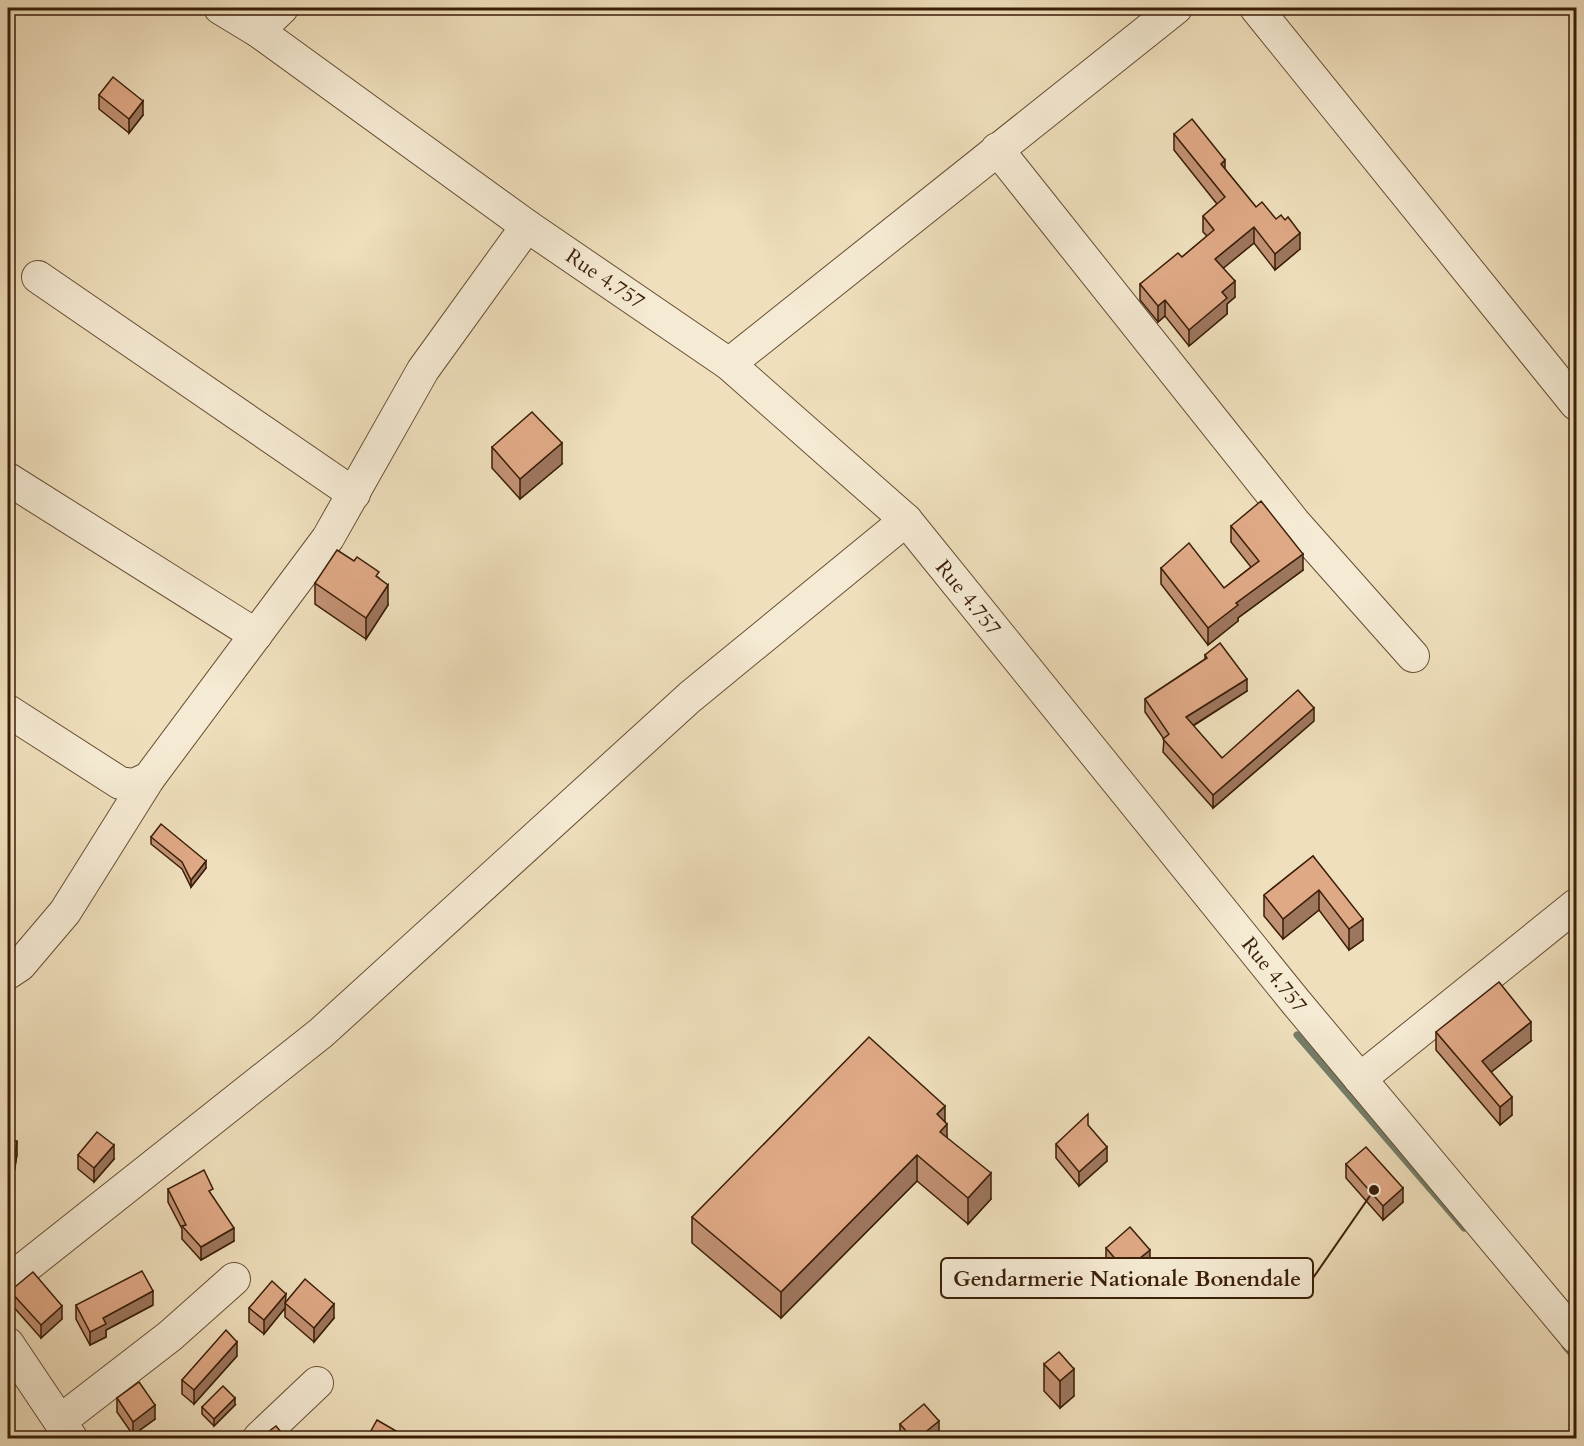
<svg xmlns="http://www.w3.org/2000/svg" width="1584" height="1446" font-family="Cardo,serif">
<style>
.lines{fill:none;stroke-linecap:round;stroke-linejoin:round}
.stream{stroke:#747d69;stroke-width:7}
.minor-casing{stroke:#674e34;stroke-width:34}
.minor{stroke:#f5ead3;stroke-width:32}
.wall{fill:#c19173;stroke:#3a1e07;stroke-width:1.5}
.shaded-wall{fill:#9d765e;stroke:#3a1e07;stroke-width:1.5}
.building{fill:#e0a986;stroke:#3a1e07;stroke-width:1.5}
.labels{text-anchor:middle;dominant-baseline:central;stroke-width:6;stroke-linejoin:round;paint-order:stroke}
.street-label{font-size:21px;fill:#3a1e07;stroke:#f5ead3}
.leader{fill:none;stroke:#3a1e07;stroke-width:2}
.callout-dot{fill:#3a1e07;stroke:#f5ead3;stroke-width:2}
.callout{fill:#f5ead3;stroke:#3a1e07;stroke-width:2}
.callout-label{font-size:22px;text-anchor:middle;font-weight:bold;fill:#3a1e07}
</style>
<rect width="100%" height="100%" fill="#efdfbc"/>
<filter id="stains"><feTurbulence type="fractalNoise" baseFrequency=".00333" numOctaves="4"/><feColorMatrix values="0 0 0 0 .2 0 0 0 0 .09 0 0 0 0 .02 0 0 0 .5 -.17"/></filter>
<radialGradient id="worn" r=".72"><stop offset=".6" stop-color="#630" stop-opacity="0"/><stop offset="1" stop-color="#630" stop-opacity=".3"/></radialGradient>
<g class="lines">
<!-- stream -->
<g class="stream">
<path d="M 1297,1035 L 1464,1228"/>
<path d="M 1565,1346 L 1576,1359"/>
</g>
<defs>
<g id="minor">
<path d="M 220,8 L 258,31 L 527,226 L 729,364 L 906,520 L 1295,1001 L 1576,1337"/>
<path d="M 1256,8 L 1576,404"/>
<path d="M 258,31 L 282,8"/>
<path d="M 997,149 L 1294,522 L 1413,656"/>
<path d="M 38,277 L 354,494"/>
<path d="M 729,364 L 1176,8"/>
<path d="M 8,479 L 256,635"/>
<path d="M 8,711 L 120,783 L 134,785 L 149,778 L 328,538 L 423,370 L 527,226"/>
<path d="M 8,973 L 20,965 L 65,912 L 149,778"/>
<path d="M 1360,1079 L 1576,905"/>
<path d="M 8,1281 L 321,1033 L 690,697 L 906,520"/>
<path d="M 8,1344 L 71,1438"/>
<path d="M 60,1421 L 170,1336 L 234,1279"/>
<path d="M 259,1438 L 317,1383"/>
</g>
</defs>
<!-- minor casing -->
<use href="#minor" class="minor-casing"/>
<!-- minor -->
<use href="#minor" class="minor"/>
</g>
<!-- wall -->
<g class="wall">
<path d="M 99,95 L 143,115 L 129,133 L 99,109 Z"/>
<path d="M 1174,134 L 1225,169 L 1256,207 L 1300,249 L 1275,270 L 1254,243 L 1223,268 L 1235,297 L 1227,304 L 1227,314 L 1189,346 L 1165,316 L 1158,322 L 1140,300 L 1140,284 L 1182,257 L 1207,236 L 1203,232 L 1203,216 L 1217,204 L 1174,150 Z"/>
<path d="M 492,447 L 562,464 L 520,499 L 492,468 Z"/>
<path d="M 1231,526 L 1303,570 L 1238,618 L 1238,621 L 1208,645 L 1161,584 L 1161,568 L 1224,588 L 1251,567 L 1231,542 Z"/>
<path d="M 354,561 L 379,578 L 388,605 L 366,639 L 315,604 L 315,583 Z"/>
<path d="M 1205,655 L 1247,691 L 1193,726 L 1222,758 L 1314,721 L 1213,808 L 1163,752 L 1164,739 L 1145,712 L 1145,699 L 1205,659 Z"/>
<path d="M 151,837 L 206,868 L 191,887 L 182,869 L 151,844 Z"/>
<path d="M 1313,856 L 1363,940 L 1349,950 L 1319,910 L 1283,939 L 1264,916 L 1264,895 Z"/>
<path d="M 1436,1032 L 1531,1041 L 1491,1072 L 1512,1115 L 1500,1125 L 1436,1050 Z"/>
<path d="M 8,1100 L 14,1114 L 10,1140 L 17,1154 L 12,1186 L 8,1185 Z"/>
<path d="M 945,1122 L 947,1138 L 991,1199 L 968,1224 L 917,1181 L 781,1318 L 692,1243 L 692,1217 Z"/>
<path d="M 1088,1125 L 1107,1161 L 1079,1186 L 1056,1158 L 1056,1144 Z"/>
<path d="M 78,1155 L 114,1159 L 94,1182 L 78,1169 Z"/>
<path d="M 1346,1164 L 1403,1202 L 1383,1220 L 1346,1178 Z"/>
<path d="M 168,1189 L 213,1197 L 234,1241 L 201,1260 L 182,1239 L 182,1229 L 168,1202 Z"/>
<path d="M 1106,1248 L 1150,1277 L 1125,1297 L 1106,1275 Z"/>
<path d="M 10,1291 L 62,1319 L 41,1338 L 10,1303 Z"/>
<path d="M 286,1302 L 334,1318 L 314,1342 L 285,1317 L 285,1308 L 264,1334 L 249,1322 L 249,1308 Z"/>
<path d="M 76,1305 L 153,1305 L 106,1330 L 106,1337 L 90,1345 L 76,1319 Z"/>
<path d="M 237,1356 L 194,1404 L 182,1394 L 182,1380 Z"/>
<path d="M 1044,1364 L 1074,1396 L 1060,1408 L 1044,1391 Z"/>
<path d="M 117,1398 L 155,1419 L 133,1435 L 117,1412 Z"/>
<path d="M 235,1405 L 214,1426 L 202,1414 L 202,1407 Z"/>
<path d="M 900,1424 L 939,1438 L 900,1438 Z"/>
</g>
<!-- shaded-wall -->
<g class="shaded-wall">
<path d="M 143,101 L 143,115 L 129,133 L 129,119 Z"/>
<path d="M 1225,160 L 1225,176 L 1221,164 Z"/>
<path d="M 1254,227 L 1254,243 L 1215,275 L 1215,259 Z"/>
<path d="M 1300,233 L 1300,249 L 1275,270 L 1275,254 Z"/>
<path d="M 1235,281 L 1235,297 L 1227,304 L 1227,314 L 1189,346 L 1189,330 L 1222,292 Z"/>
<path d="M 1165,300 L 1165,316 L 1158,322 L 1158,306 Z"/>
<path d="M 562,443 L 562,464 L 520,499 L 520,479 Z"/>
<path d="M 1303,554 L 1303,570 L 1238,618 L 1238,621 L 1208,645 L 1208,628 L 1236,603 Z"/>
<path d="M 388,585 L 388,605 L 366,639 L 366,618 Z"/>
<path d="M 1247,679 L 1247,691 L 1186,730 L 1186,717 Z"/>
<path d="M 1314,708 L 1314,721 L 1213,808 L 1213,795 Z"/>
<path d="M 206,861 L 206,868 L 191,887 L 191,880 Z"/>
<path d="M 1319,890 L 1319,910 L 1283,939 L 1283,919 Z"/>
<path d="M 1363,919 L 1363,940 L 1349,950 L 1349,929 Z"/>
<path d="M 1531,1022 L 1531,1041 L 1482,1079 L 1482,1061 Z"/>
<path d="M 1512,1097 L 1512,1115 L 1500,1125 L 1500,1107 Z"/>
<path d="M 14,1101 L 14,1114 L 8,1153 L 8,1140 Z"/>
<path d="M 945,1106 L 945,1126 L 947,1124 L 947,1150 L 940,1158 L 937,1114 Z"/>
<path d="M 17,1141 L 17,1154 L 12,1186 L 12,1173 Z"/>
<path d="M 114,1145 L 114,1159 L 94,1182 L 94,1168 Z"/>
<path d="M 1107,1147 L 1107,1161 L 1079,1186 L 1079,1172 Z"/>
<path d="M 917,1155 L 917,1181 L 781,1318 L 781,1292 Z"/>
<path d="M 991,1173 L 991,1199 L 968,1224 L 968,1198 Z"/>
<path d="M 1403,1188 L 1403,1202 L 1383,1220 L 1383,1206 Z"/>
<path d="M 234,1228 L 234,1241 L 201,1260 L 201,1247 Z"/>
<path d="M 1150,1250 L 1150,1277 L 1125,1297 L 1125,1270 Z"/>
<path d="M 153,1291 L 153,1305 L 106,1330 L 106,1337 L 90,1345 L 90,1332 L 103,1318 Z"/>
<path d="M 286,1294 L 285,1308 L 264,1334 L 264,1320 Z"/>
<path d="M 334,1304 L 334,1318 L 314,1342 L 314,1328 Z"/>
<path d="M 62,1306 L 62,1319 L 41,1338 L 41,1325 Z"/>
<path d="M 237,1342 L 237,1356 L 194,1404 L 194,1390 Z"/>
<path d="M 11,1367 L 11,1381 L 8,1385 L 8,1371 Z"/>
<path d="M 1074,1369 L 1074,1396 L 1060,1408 L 1060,1381 Z"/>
<path d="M 235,1398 L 235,1405 L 214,1426 L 214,1419 Z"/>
<path d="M 155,1405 L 155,1419 L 133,1435 L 133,1422 Z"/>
<path d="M 939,1421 L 939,1438 L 918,1438 Z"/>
</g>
<!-- building -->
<g class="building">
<path d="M 113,77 L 143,101 L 129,119 L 99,95 Z"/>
<path d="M 1192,119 L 1225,160 L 1221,164 L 1256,207 L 1262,202 L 1276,219 L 1281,215 L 1285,220 L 1288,217 L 1300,233 L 1275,254 L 1254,227 L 1215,259 L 1235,281 L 1222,292 L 1227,298 L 1189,330 L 1165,300 L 1158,306 L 1140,284 L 1178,253 L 1182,257 L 1214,230 L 1203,216 L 1225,197 L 1174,134 Z"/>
<path d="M 532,412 L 562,443 L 520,479 L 492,447 Z"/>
<path d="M 1261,501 L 1303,554 L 1236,603 L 1238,605 L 1208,628 L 1161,568 L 1189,543 L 1224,588 L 1259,561 L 1231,526 Z"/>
<path d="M 337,550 L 354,561 L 357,557 L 379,572 L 376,576 L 388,585 L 366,618 L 315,583 Z"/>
<path d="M 1220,643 L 1247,679 L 1186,717 L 1222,758 L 1298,690 L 1314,708 L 1213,795 L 1163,739 L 1169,734 L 1145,699 L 1207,658 L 1205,655 Z"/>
<path d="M 161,824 L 206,861 L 191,880 L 182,862 L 151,837 Z"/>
<path d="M 1313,856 L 1363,919 L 1349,929 L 1319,890 L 1283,919 L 1264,895 Z"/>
<path d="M 1499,982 L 1531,1022 L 1482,1061 L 1512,1097 L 1500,1107 L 1436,1032 Z"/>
<path d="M 869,1037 L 945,1106 L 937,1114 L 947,1124 L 940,1132 L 991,1173 L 968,1198 L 917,1155 L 781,1292 L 692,1217 Z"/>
<path d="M 8,1100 L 14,1101 L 8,1140 L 17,1141 L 12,1173 L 8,1172 Z"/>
<path d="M 1088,1114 L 1088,1125 L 1107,1147 L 1079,1172 L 1056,1144 Z"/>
<path d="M 97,1132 L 114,1145 L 94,1168 L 78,1155 Z"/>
<path d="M 1366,1147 L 1403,1188 L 1383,1206 L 1346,1164 Z"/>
<path d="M 204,1170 L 213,1189 L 209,1191 L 234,1228 L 201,1247 L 182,1226 L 186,1225 L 168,1189 Z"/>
<path d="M 1130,1227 L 1150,1250 L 1125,1270 L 1106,1248 Z"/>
<path d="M 142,1271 L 153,1291 L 103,1318 L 106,1324 L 90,1332 L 76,1305 Z"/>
<path d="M 33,1272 L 62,1306 L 41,1325 L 10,1291 Z"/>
<path d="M 305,1279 L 334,1304 L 314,1328 L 285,1303 Z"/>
<path d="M 272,1281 L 286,1294 L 264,1320 L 249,1308 Z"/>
<path d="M 226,1330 L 237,1342 L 194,1390 L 182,1380 Z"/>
<path d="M 1059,1352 L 1074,1369 L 1060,1381 L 1044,1364 Z"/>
<path d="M 8,1362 L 11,1367 L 8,1371 Z"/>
<path d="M 139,1382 L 155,1405 L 133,1422 L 117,1398 Z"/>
<path d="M 223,1386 L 235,1398 L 214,1419 L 202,1407 Z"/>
<path d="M 924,1404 L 939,1421 L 918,1438 L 912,1438 L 900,1424 Z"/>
<path d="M 377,1420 L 403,1435 L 401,1438 L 367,1438 Z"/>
<path d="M 276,1426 L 286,1438 L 249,1438 L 254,1435 L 264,1435 Z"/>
</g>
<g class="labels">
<!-- street labels -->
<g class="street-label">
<text transform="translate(605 279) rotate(34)">Rue 4.757</text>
<text transform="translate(968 598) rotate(51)">Rue 4.757</text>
<text transform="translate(1274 975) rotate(51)">Rue 4.757</text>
</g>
</g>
<!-- callouts -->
<path class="leader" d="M1374 1190L1313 1278"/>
<circle class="callout-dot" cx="1374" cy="1190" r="6"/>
<rect class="callout" x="941" y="1258" width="372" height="40" rx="6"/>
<g class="callout-label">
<text x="1127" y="1286">Gendarmerie Nationale Bonendale</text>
</g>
<!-- margin -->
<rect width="1584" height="1446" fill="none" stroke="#efdfbc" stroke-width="30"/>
<rect x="9" y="9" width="1566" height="1428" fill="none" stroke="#3a1e07" stroke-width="3"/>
<rect x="15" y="15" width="1554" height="1416" fill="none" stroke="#3a1e07" stroke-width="1.5"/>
<rect width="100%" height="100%" filter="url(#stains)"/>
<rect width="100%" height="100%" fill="url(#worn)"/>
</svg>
